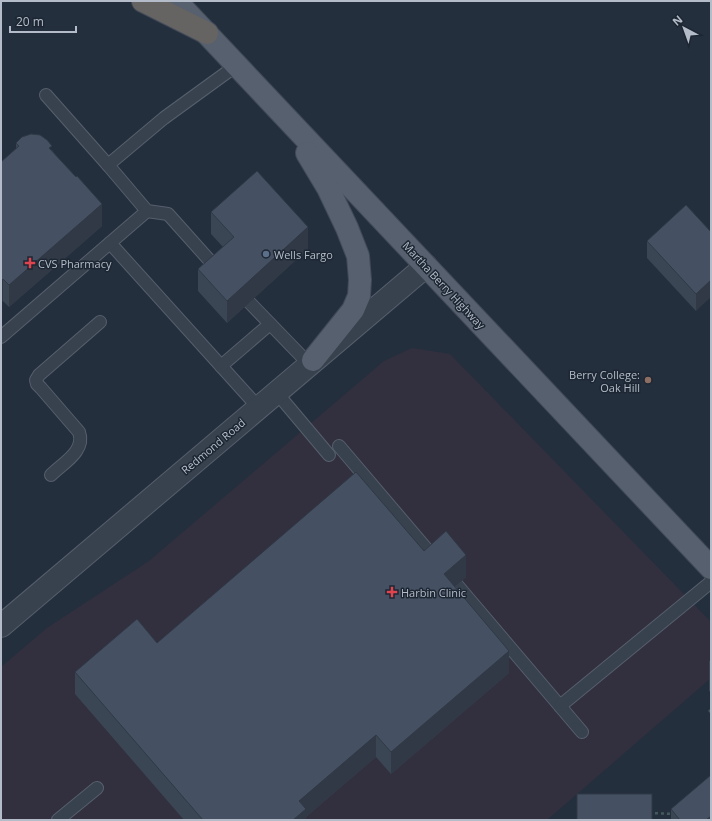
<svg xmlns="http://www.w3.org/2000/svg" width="712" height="821" font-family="'Open Sans',sans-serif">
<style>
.medical{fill:#32303f}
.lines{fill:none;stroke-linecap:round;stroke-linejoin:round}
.service-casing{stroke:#565f6c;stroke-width:14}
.tertiary-casing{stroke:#565f6c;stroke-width:24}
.primary-casing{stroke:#414a57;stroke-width:24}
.trunk-casing{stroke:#434c59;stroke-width:24}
.path{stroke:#44595c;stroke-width:2.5;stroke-dasharray:3 3;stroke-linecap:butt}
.service{stroke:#38414e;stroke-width:12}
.tertiary{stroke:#38414e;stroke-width:22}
.primary{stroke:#56606e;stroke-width:22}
.trunk{stroke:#656462;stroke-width:22}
.wall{fill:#3b4654}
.shaded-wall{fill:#303945}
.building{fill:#455162;stroke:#303945}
.service-dot{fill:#5c6f8a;stroke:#1d2633;stroke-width:1.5}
.health-dot{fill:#e0444e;stroke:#1d2633;stroke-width:1.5}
.education-dot{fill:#8d6e63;stroke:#1d2633;stroke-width:1.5}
.labels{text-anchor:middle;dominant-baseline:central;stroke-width:3;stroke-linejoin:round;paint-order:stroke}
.poi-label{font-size:11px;fill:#b4bcc9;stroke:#1d2633;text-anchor:start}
.street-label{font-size:11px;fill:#b4bcc9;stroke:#1d2633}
</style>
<rect width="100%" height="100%" fill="#242f3e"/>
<!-- medical -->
<path class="medical" d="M 412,348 L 450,354 L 711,622 L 711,678 L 547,820 L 1,820 L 1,667 L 47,628 L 149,561 L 384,361 Z"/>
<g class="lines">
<defs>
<g id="service">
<path d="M 46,95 L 108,165"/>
<path d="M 110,243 L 258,407"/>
<path d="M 219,271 L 168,214 L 147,211 L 108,165 L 164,118 L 237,65"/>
<path d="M 249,302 L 309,364"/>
<path d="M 1,337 L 147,211"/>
<path d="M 221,366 L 270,324"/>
<path d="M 276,392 L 329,455"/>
<path d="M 339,446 L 436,560"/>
<path d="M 51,475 C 63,463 86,451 79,432 L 41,388 L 37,384 L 36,380 L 39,375 L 100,322"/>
<path d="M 457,585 L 582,732"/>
<path d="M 560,706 L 711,582"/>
<path d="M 58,820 L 97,788"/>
</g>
<path id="tertiary" d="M 1,626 L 426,266"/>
<g id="primary">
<path d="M 176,1 L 711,568"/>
<path d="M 307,153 L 328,188 L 347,228 L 358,256 L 360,280 L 359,296 L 353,310 L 313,360"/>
</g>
<path id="trunk" d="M 143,1 L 207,33"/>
</defs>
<!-- service casing -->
<use href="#service" class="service-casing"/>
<!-- tertiary casing -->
<use href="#tertiary" class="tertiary-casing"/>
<!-- primary casing -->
<use href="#primary" class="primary-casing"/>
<!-- trunk casing -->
<use href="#trunk" class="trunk-casing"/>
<!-- path -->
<g class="path">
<path d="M 709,710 L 711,712"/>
<path d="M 649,813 L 674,814"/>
</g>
<!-- service -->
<use href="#service" class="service"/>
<!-- tertiary -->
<use href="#tertiary" class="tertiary"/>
<!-- primary -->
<use href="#primary" class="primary"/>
<!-- trunk -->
<use href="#trunk" class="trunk"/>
</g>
<!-- wall -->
<g class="wall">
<path d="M 16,143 L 52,150 L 102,226 L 9,307 L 3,301 L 1,162 L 16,149 Z"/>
<path d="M 211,212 L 308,249 L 227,323 L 198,291 L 198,269 L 223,247 L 211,234 Z"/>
<path d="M 711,232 L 696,311 L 647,258 L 647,241 Z"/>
<path d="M 424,551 L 466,577 L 455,587 L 509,673 L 391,774 L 376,757 L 306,817 L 306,820 L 184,820 L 75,694 L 75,672 Z"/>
<path d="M 711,660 L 711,692 L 709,691 L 709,661 Z"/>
<path d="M 671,809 L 711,820 L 671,820 Z"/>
</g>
<!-- shaded-wall -->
<g class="shaded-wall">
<path d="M 102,204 L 102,226 L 9,307 L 9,285 Z"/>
<path d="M 308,227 L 308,249 L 227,323 L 227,301 Z"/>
<path d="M 3,279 L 3,301 L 1,303 L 1,281 Z"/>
<path d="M 711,280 L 711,297 L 696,311 L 696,294 Z"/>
<path d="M 466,555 L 466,577 L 444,596 L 444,574 Z"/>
<path d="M 509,651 L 509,673 L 391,774 L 391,752 Z"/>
<path d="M 376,735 L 376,757 L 306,817 L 306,820 L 293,820 L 299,801 Z"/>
<path d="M 711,816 L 711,820 L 706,820 Z"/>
</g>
<!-- building -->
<g class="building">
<path d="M 31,134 L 40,135 L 47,140 L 52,146 L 49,148 L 76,177 L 77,176 L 102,204 L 9,285 L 3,279 L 1,281 L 1,162 L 19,146 L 16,143 L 22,137 Z"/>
<path d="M 257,171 L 308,227 L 227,301 L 198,269 L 234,237 L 211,212 Z"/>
<path d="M 686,205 L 711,232 L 711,280 L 696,294 L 647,241 Z"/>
<path d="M 356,472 L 424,551 L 446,531 L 466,555 L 444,574 L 509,651 L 391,752 L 376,735 L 299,801 L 306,809 L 293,820 L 203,820 L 75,672 L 137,619 L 157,643 Z"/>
<path d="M 711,775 L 711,816 L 706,820 L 680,820 L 671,809 Z"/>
<rect x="577" y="794" width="75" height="26"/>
</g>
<!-- markers -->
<circle class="service-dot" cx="266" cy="254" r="4"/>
<g class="health-dot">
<path d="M28 257h4v4h4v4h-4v4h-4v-4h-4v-4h4z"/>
<path d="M390 586h4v4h4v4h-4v4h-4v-4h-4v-4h4z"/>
</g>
<circle class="education-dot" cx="648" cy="380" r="4"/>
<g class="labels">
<!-- poi labels -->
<g class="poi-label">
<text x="274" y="254">Wells Fargo</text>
<text x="38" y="263">CVS Pharmacy</text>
<text x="640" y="374" text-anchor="end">Berry College:<tspan x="640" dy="13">Oak Hill</tspan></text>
<text x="401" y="592">Harbin Clinic</text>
</g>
<!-- street labels -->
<g class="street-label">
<text transform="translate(444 285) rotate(47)">Martha Berry Highway</text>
<text transform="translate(213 446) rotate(-40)">Redmond Road</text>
</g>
</g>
<!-- border -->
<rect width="712" height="821" fill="none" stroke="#b4bcc9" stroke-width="4"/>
<!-- north arrow -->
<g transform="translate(684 28) rotate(319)" stroke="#1d2633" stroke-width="3" paint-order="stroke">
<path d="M0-3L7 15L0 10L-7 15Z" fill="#b4bcc9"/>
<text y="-6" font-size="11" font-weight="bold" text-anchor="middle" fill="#b4bcc9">N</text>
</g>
<!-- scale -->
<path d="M10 26v6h66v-6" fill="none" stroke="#b4bcc9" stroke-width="2"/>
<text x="16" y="26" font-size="12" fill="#b4bcc9" stroke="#1d2633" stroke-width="3" paint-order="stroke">20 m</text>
</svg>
